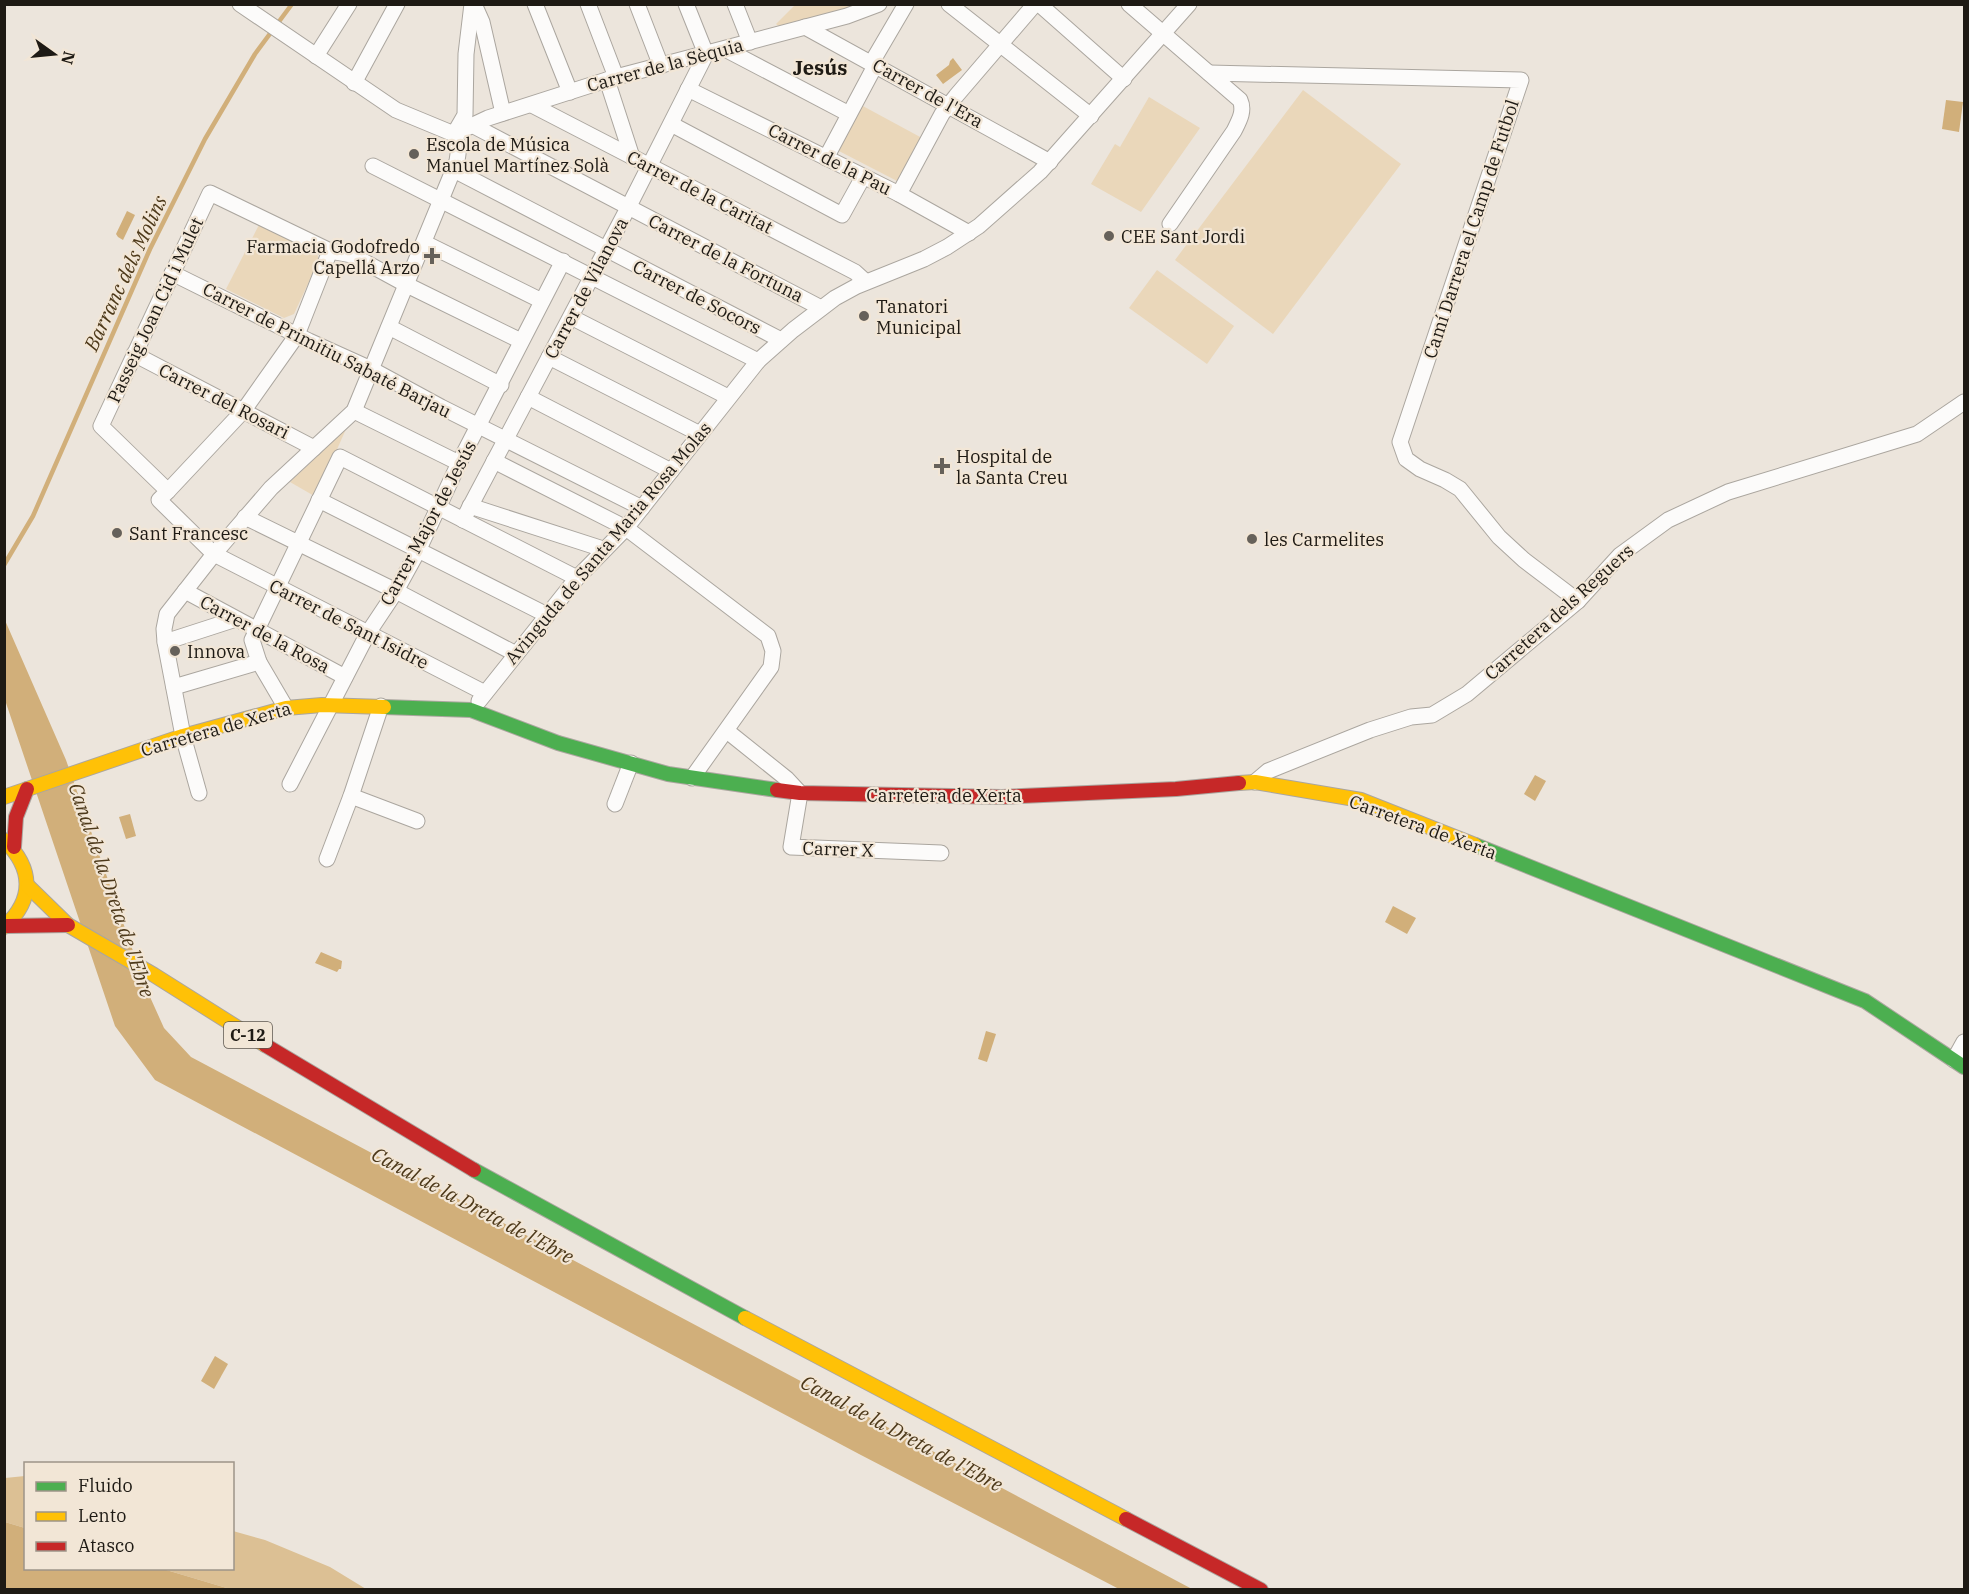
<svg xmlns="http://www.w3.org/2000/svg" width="1969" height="1594" font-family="'IBM Plex Serif',serif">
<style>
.green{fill:#ead7ba}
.forest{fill:#dcc094}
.water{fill:#d1af7a}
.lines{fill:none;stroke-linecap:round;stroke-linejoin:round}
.stream{stroke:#d1af7a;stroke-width:4.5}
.street-casing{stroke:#aba69f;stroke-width:17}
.fast-casing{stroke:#aba69f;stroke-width:16}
.slow-casing{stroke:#aba69f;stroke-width:16}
.jam-casing{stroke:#aba69f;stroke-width:16}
.street{stroke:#fcfbfa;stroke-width:15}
.fast{stroke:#4caf50;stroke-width:14}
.slow{stroke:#ffc107;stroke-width:14}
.jam{stroke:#c62828;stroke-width:14}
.poi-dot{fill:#66615a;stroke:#f2e6d6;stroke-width:2}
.labels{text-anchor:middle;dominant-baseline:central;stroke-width:4.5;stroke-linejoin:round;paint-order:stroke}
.shield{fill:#f2e6d6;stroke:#5e574e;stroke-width:1.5}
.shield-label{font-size:16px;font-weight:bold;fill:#1e1a14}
.street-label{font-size:18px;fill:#1e1a14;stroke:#f2e6d6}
.poi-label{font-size:18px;fill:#1e1a14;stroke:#f2e6d6;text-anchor:start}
.neighbourhood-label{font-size:20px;font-weight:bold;fill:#1e1a14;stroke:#f2e6d6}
.water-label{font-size:20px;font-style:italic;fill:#4d391a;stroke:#f2e6d6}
</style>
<rect width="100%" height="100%" fill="#ece5dc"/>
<!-- green -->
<g class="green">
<path d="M 795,5 L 869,5 L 781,28 L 776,24 Z"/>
<path d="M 1303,90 L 1401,164 L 1273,334 L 1175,260 Z"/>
<path d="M 1149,97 L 1200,128 L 1141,212 L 1091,184 L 1115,144 L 1120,147 Z"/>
<path d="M 861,105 L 922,138 L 899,182 L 837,150 Z"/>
<path d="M 261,221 L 315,247 L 319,260 L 294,314 L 284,318 L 226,289 Z"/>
<path d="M 1157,270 L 1234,326 L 1207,364 L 1129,308 Z"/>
<path d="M 346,429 L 316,497 L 290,482 Z"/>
</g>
<!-- forest -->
<g class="forest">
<path d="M 25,1476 L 25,1528 L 5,1522 L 5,1478 Z"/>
<path d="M 233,1531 L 265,1540 L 330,1567 L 366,1589 L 230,1589 L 163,1569 L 232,1568 Z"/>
</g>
<!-- water -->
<g class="water">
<path d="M 953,58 L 962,70 L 943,84 L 936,75 L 949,65 L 950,61 Z"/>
<path d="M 1946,100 L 1963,102 L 1959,132 L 1942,129 Z"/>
<path d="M 127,211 L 135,215 L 123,240 L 118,237 L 116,234 Z"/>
<path d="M 4,618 L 66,760 L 146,988 L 164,1028 L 191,1057 L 1192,1589 L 1119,1589 L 859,1454 L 155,1080 L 115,1026 L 5,700 Z"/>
<path d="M 1535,775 L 1546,781 L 1535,801 L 1524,794 Z"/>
<path d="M 130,814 L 136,836 L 126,839 L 119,817 Z"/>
<path d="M 1393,906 L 1416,918 L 1407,934 L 1385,922 Z"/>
<path d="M 321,952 L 342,961 L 341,969 L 339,969 L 337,972 L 315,963 Z"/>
<path d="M 986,1031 L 996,1034 L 987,1062 L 978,1059 Z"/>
<path d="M 215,1356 L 228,1364 L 214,1389 L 201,1381 Z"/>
<path d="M 5,1522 L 25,1528 L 26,1568 L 163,1569 L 230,1589 L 5,1589 Z"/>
</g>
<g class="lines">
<!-- stream -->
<path class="stream" d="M 4,565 L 33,516 L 150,249 L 205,139 L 255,54 L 292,4"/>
<defs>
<g id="street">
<path d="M 240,4 L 396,110 L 454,134"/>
<path d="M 474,4 L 482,22 L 503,113"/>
<path d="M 535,4 L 570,92"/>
<path d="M 588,4 L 616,77"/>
<path d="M 637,4 L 661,66"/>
<path d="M 735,4 L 750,42"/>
<path d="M 949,4 L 1091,116"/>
<path d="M 1039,4 L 1124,79"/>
<path d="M 1129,4 L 1240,100 C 1245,111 1239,121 1234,131 L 1170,224"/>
<path d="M 805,27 L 1050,162"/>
<path d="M 725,49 L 849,114"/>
<path d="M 316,56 L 349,4"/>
<path d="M 872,62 L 906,4"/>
<path d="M 1209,73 L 1521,80 L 1400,442 L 1406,459 L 1420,469 L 1445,480 L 1460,489 L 1499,537 L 1524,560 L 1578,601"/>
<path d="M 607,80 L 632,157"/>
<path d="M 354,83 L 397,4"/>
<path d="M 688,89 L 899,194 L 969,233"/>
<path d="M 532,105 L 855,272 L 866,282"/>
<path d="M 671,124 L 842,215 L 863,177"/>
<path d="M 472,125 L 821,308"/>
<path d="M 454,134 L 488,118 L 616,77 L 847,16 L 879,4"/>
<path d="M 826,158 L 876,64"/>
<path d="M 373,166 L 758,361"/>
<path d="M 454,170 L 781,340"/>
<path d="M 899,194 L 942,114 L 956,96 L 1035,4"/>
<path d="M 425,243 L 542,301"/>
<path d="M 172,273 L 309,341 L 371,369 L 441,407 L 642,508"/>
<path d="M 571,317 L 728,397"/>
<path d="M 389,327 L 501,385"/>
<path d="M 134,354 L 314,448"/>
<path d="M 549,357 L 700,434"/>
<path d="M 528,397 L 671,471"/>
<path d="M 354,411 L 459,463"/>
<path d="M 494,461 L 626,528 L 768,636 L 773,651 L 771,667 L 692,778"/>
<path d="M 168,491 L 244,410 L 297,335 L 330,251"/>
<path d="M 319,500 L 547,615"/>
<path d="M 470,506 L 603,549"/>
<path d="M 245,517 L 396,591 L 516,654"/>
<path d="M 463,520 L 628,208 L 706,54 L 686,4"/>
<path d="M 185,591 L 345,677"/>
<path d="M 165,642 L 236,619"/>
<path d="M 174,687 L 259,662"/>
<path d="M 485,693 L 214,554 L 159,500 L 168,491 L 101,426 L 210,193 L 330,251 L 352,255 L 407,285 L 521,341"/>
<path d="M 479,701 L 577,578 L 626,528 L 758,361 L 793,330 L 835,298 L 857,286 L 924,259 L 947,247 L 979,226 L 1040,172 L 1189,4"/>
<path d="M 286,708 L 259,662 L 252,640 L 340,457 L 577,578"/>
<path d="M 727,731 L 787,779 L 800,793 L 791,847 L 941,853"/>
<path d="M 1255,782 L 1268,771 L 1370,730 L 1411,717 L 1432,715 L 1467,694 L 1578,601 L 1620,555 L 1668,520 L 1728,492 L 1917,434 L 1964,402"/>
<path d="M 290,784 L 368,633 L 396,591 L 418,551 L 459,463 L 563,261"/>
<path d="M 199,793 L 183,736 L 165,642 L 164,629 L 167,614 L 214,554 L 271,488 L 354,411 L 457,161 L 459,147 L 454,134 L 465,115 L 466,54 L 472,4"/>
<path d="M 351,796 L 417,821"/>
<path d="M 615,804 L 631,763"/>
<path d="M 327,859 L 351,796 L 381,706"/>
<path d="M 1954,1060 L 1964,1042"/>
</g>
<g id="fast">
<path d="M 384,707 L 471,710 L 558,743 L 668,774 L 777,790"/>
<path d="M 1475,845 L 1865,1001 L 1964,1067"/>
<path d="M 474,1170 L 745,1318"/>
</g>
<g id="slow">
<path d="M 1239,783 L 1255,782 L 1361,800 L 1475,845"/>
<path d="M 4,797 L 183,736 L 286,708 L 322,705 L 384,707"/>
<path d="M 4,840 C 33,868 35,899 4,927"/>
<path d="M 28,886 L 68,925 L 154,975 L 265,1045"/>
<path d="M 745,1318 L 1126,1519"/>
</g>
<g id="jam">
<path d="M 777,790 L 800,793 L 1002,797 L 1176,789 L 1239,783"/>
<path d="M 14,847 L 16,817 L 27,789"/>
<path d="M 7,926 L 68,925"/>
<path d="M 265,1045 L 474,1170"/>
<path d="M 1126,1519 L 1261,1590"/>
</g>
</defs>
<!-- street casing -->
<use href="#street" class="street-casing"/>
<!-- fast casing -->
<use href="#fast" class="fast-casing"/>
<!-- slow casing -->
<use href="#slow" class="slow-casing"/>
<!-- jam casing -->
<use href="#jam" class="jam-casing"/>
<!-- street -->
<use href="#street" class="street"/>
<!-- fast -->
<use href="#fast" class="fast"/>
<!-- slow -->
<use href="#slow" class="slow"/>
<!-- jam -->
<use href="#jam" class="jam"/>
</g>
<!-- markers -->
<g class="poi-dot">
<circle cx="414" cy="154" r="6"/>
<circle cx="1109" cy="236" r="6"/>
<path d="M429 247h6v6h6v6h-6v6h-6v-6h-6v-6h6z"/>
<circle cx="864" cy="316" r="6"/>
<path d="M939 457h6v6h6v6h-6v6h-6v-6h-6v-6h6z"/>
<circle cx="117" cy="533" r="6"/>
<circle cx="1252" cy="539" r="6"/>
<circle cx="175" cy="651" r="6"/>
</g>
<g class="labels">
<!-- shield labels -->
<rect class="shield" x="224" y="1022" width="48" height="26" rx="4.5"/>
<g class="shield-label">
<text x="248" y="1035">C-12</text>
</g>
<!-- street labels -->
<g class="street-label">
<text transform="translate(665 65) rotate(-15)">Carrer de la Sèquia</text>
<text transform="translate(928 93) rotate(29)">Carrer de l'Era</text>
<text transform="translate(830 159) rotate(27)">Carrer de la Pau</text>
<text transform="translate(700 192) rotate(27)">Carrer de la Caritat</text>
<text transform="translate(1471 229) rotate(-72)">Camí Darrera el Camp de Futbol</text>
<text transform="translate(726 258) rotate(27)">Carrer de la Fortuna</text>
<text transform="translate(586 288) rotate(-62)">Carrer de Vilanova</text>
<text transform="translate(697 297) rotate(27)">Carrer de Socors</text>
<text transform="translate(155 310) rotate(-65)">Passeig Joan Cid i Mulet</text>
<text transform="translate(327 350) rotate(27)">Carrer de Primitiu Sabaté Barjau</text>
<text transform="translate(224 401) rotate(27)">Carrer del Rosari</text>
<text transform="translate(428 523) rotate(-62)">Carrer Major de Jesús</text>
<text transform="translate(608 543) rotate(-50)">Avinguda de Santa Maria Rosa Molas</text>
<text transform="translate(1559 612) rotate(-42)">Carretera dels Reguers</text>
<text transform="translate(349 624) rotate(27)">Carrer de Sant Isidre</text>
<text transform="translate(265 634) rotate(28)">Carrer de la Rosa</text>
<text transform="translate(216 729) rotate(-16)">Carretera de Xerta</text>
<text x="944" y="795">Carretera de Xerta</text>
<text transform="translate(1423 827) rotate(20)">Carretera de Xerta</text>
<text transform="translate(838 849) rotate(2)">Carrer X</text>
</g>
<!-- poi labels -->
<g class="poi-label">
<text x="426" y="144">Escola de Música<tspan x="426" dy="21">Manuel Martínez Solà</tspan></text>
<text x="1121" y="236">CEE Sant Jordi</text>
<text x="420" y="246" text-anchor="end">Farmacia Godofredo<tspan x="420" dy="21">Capellá Arzo</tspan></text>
<text x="876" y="306">Tanatori<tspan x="876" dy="21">Municipal</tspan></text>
<text x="956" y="456">Hospital de<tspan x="956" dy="21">la Santa Creu</tspan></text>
<text x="129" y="533">Sant Francesc</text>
<text x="1264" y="539">les Carmelites</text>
<text x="187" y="651">Innova</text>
</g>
<!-- neighbourhood labels -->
<g class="neighbourhood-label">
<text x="820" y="67">Jesús</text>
</g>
<!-- water labels -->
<g class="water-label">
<text transform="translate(125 273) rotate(-65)">Barranc dels Molins</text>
<text transform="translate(112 890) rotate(71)">Canal de la Dreta de l'Ebre</text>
<text transform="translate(473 1205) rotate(28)">Canal de la Dreta de l'Ebre</text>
<text transform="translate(902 1433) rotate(28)">Canal de la Dreta de l'Ebre</text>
</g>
</g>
<!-- border -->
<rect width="1969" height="1594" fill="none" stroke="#1e1a14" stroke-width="12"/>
<!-- legend -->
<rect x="24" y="1462" width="210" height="108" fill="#f2e6d6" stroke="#9d9488" stroke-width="1.5"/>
<rect x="36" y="1482" width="30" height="9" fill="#4caf50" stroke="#9d9488" stroke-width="1.5"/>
<text x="78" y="1492" font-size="18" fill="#1e1a14">Fluido</text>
<rect x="36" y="1512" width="30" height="9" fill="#ffc107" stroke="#9d9488" stroke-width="1.5"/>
<text x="78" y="1522" font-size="18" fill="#1e1a14">Lento</text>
<rect x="36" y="1542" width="30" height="9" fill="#c62828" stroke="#9d9488" stroke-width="1.5"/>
<text x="78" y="1552" font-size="18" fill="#1e1a14">Atasco</text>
<!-- north arrow -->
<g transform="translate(54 54) rotate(105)" stroke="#f2e6d6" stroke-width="4.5" paint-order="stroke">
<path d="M0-4.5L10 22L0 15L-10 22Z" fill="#1e1a14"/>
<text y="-9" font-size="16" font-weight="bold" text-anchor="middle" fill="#1e1a14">N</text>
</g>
</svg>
